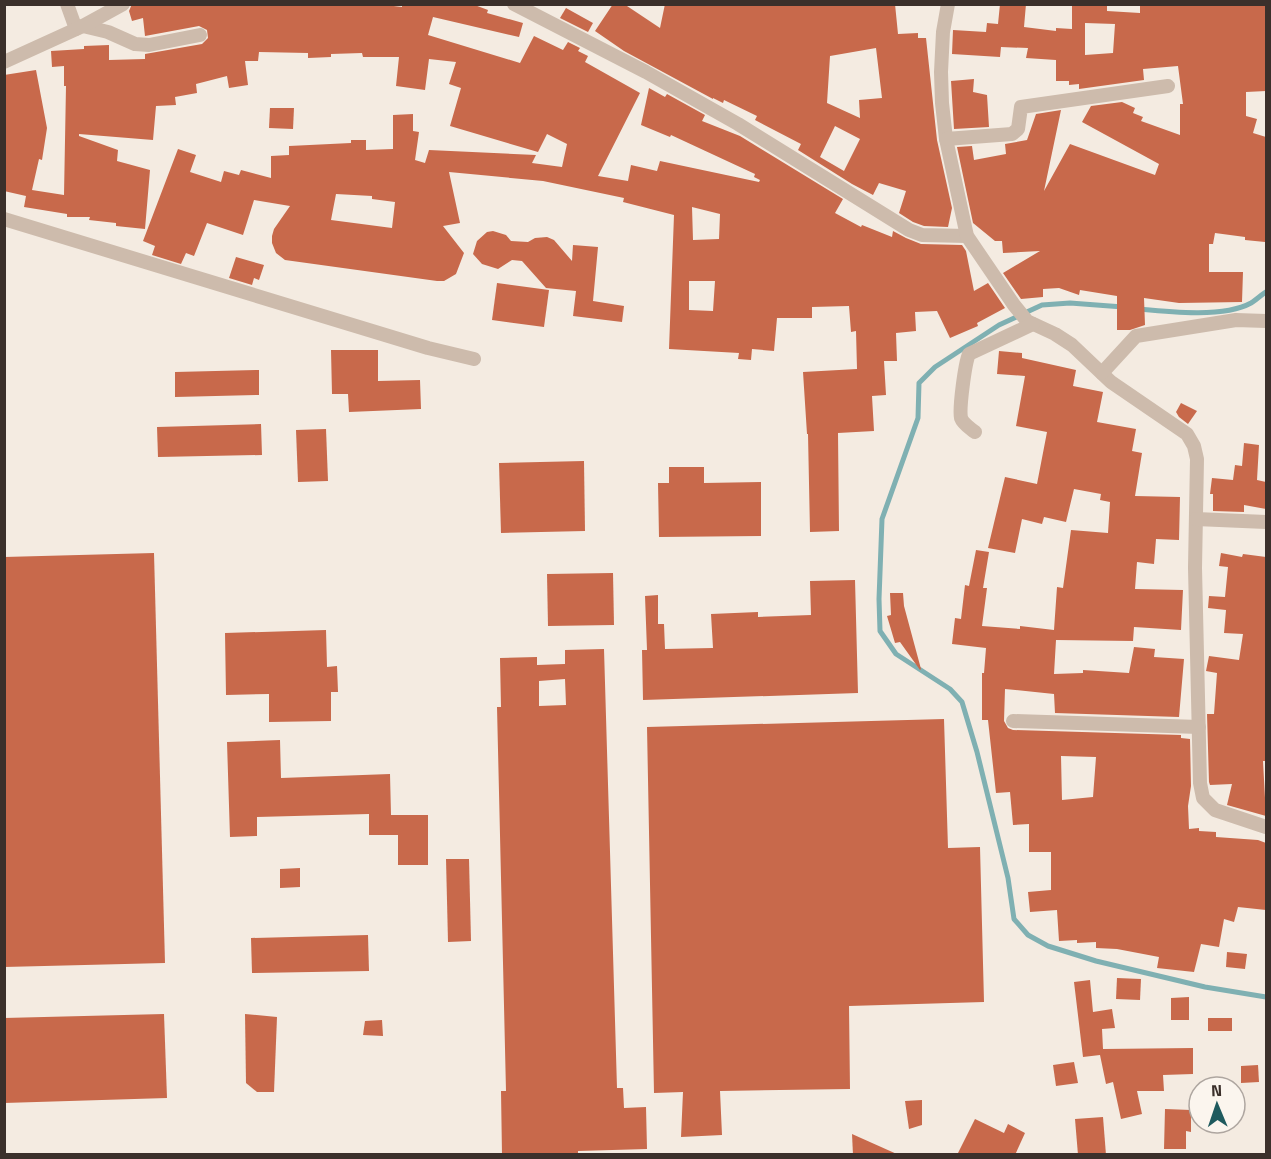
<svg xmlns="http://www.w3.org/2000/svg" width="1271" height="1159" font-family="'Titillium Web',sans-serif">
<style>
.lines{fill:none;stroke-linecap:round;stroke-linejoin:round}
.stream{stroke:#7fb0b2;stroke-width:5}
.building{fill:#c8694b;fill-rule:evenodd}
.street{stroke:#cdbbac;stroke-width:14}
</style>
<rect width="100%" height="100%" fill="#f4ebe1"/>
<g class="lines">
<!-- stream -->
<g class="stream">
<path d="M 1123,307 L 1070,303 L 1042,305 L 999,325 L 935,367 L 919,383 L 918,418 L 882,519 L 879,599 L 880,631 L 896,654 L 950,689 L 962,702 L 977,752 L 1008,878 L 1014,919 L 1028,935 L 1048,946 L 1096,961 L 1205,987 L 1266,997"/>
<path d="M 1138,309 C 1169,312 1224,318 1251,303 C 1256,300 1261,295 1266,292"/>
</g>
</g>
<!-- building -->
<g class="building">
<path d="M 132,4 L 377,4 L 402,7 L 402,4 L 472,4 L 488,10 L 487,13 L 523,23 L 519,37 L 433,17 L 428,35 L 520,63 L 534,36 L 563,50 L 568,42 L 580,48 L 578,51 L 588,56 L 585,62 L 640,93 L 598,176 L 628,181 L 631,165 L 657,171 L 660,161 L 759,182 L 760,180 L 754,177 L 755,174 L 671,135 L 670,137 L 641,125 L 649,88 L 665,97 L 667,94 L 705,115 L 702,121 L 740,136 L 843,199 L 835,213 L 861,227 L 862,225 L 892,237 L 893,231 L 906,238 L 921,244 L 962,245 L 966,251 L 974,291 L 988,283 L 1005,308 L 977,323 L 978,326 L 950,338 L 937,311 L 915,312 L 916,331 L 896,333 L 897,361 L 884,361 L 886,395 L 872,396 L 874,431 L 838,433 L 839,531 L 810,532 L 808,434 L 807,434 L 803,372 L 857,369 L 856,331 L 851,332 L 849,306 L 812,307 L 812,318 L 777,318 L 774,351 L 752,349 L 751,360 L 738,359 L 739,353 L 669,349 L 674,215 L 623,202 L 624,198 L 543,181 L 449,172 L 460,223 L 443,226 L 464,253 L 456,274 L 444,281 L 437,281 L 285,260 L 276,253 L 272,243 L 272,236 L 274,229 L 290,206 L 254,200 L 243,235 L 207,223 L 194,256 L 186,253 L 181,264 L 152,255 L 155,246 L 143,241 L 178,149 L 196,155 L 190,172 L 221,182 L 224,171 L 239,175 L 241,170 L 271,178 L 271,156 L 289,155 L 289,146 L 351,143 L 351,140 L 366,140 L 366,150 L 393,149 L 393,115 L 413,114 L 413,131 L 419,132 L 415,160 L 425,163 L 429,150 L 536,155 L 532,163 L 562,167 L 567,144 L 547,134 L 538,152 L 450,126 L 461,88 L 449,84 L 456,62 L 429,59 L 425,90 L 396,86 L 399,57 L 363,57 L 362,53 L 331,54 L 331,57 L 308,58 L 308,53 L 259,52 L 258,61 L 245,61 L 248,85 L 229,88 L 227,76 L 196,84 L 197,93 L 175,97 L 176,105 L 156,106 L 153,140 L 79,134 L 79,136 L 118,150 L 117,161 L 150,170 L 145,229 L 116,226 L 116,223 L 89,220 L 90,217 L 67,217 L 67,214 L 24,207 L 26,196 L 4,191 L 4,75 L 36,70 L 47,128 L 42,160 L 39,159 L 32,190 L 64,195 L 66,86 L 64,86 L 64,66 L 52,67 L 51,51 L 84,49 L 84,46 L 109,45 L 109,60 L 145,59 L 145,54 L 202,44 L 208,38 L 207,30 L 199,26 L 145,36 L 143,18 L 132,21 L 129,11 ZM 336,194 L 372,196 L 372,199 L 395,202 L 392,228 L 331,220 ZM 692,207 L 720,214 L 719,239 L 693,240 ZM 689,281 L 715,281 L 713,311 L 689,310 Z"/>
<path d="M 613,4 L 624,4 L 660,28 L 665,4 L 895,4 L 898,34 L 918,33 L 918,38 L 926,38 L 937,140 L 952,208 L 948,227 L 924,226 L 913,222 L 899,213 L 906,191 L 879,183 L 873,195 L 852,184 L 798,150 L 801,144 L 755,120 L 757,116 L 724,100 L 723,103 L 713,98 L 713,99 L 624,51 L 595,31 ZM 876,48 L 882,98 L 859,100 L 860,118 L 827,103 L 830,56 ZM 835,126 L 860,139 L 844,171 L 820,157 Z"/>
<path d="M 1000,4 L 1026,4 L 1024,27 L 1056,31 L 1056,28 L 1072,29 L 1072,4 L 1107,4 L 1107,11 L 1140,13 L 1140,4 L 1266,4 L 1266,91 L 1246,92 L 1246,116 L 1257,119 L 1253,133 L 1266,137 L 1265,242 L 1245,240 L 1245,237 L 1215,233 L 1213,244 L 1209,244 L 1209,272 L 1243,272 L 1242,302 L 1179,303 L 1144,298 L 1145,325 L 1130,330 L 1117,330 L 1117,296 L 1080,290 L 1079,295 L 1059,288 L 1043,289 L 1043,297 L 1021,299 L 1003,273 L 1040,251 L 1003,253 L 1002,241 L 995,241 L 973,223 L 957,147 L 972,146 L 974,160 L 1006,154 L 1005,144 L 1027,140 L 1036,114 L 1061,110 L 1044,191 L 1070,144 L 1155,175 L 1159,164 L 1082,122 L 1091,106 L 1122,102 L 1135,108 L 1133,113 L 1143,117 L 1141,121 L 1180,135 L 1180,104 L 1183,104 L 1178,66 L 1143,69 L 1144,80 L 1079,89 L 1079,84 L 1069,85 L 1069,81 L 1056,81 L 1056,60 L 1026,58 L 1028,48 L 1001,47 L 1000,57 L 952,54 L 953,30 L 986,32 L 987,23 L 998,24 ZM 1085,23 L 1115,24 L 1113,53 L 1085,55 Z"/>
<path d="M 566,8 L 593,23 L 588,32 L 560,18 Z"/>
<path d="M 974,79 L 973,92 L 987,95 L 989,127 L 954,129 L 951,81 Z"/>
<path d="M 270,108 L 294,108 L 293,129 L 269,128 Z"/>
<path d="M 493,231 L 506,235 L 511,241 L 528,242 L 535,238 L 547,237 L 554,240 L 572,261 L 573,245 L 598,247 L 593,301 L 624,306 L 622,322 L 573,316 L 576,291 L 546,288 L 522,261 L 512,260 L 498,269 L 482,264 L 473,254 L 477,241 L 487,232 Z"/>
<path d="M 236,257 L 264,265 L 259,280 L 254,278 L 252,285 L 229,278 Z"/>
<path d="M 497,283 L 549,290 L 544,327 L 492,320 Z"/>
<path d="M 331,350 L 378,350 L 378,381 L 420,380 L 421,409 L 349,412 L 348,394 L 332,394 Z"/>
<path d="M 999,351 L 1022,353 L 1022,358 L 1076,370 L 1073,386 L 1103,392 L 1097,422 L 1136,429 L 1132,451 L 1142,453 L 1135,496 L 1180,497 L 1179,540 L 1156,539 L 1154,564 L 1137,562 L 1135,589 L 1183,590 L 1181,630 L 1134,627 L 1133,641 L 1056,640 L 1054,674 L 1083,673 L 1083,670 L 1129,673 L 1134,647 L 1155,649 L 1154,657 L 1184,659 L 1179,717 L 1055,713 L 1054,694 L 1005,689 L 1004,721 L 1008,728 L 1013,730 L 1181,735 L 1181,738 L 1190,739 L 1191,786 L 1188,806 L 1189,829 L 1199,828 L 1199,831 L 1216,832 L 1216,837 L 1258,840 L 1266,843 L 1266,910 L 1238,907 L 1234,922 L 1224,919 L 1219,947 L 1201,944 L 1194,972 L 1157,968 L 1159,957 L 1117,949 L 1096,948 L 1096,942 L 1077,943 L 1077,940 L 1059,941 L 1057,910 L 1030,912 L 1028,892 L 1051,890 L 1051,852 L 1029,852 L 1029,824 L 1013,825 L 1010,792 L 996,793 L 988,720 L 982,720 L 982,673 L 984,673 L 986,648 L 952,644 L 955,618 L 961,619 L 965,585 L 969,586 L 976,550 L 989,552 L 983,588 L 987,588 L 982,626 L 1020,629 L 1020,626 L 1054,630 L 1057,587 L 1063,588 L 1071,530 L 1108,533 L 1110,502 L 1100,500 L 1101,494 L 1074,489 L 1066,522 L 1044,517 L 1042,524 L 1022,519 L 1015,553 L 988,548 L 1005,477 L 1037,484 L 1047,432 L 1016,426 L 1025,376 L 997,374 ZM 1061,756 L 1096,757 L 1093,797 L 1062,800 Z"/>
<path d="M 259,370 L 259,395 L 175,397 L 175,372 Z"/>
<path d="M 1181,403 L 1197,411 L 1188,424 L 1179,417 L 1176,412 Z"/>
<path d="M 261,424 L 262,455 L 158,457 L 157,427 Z"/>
<path d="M 326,429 L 328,481 L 298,482 L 296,430 Z"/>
<path d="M 1244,443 L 1259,445 L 1257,480 L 1266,482 L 1266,509 L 1244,505 L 1244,512 L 1213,511 L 1213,494 L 1210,494 L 1212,478 L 1233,480 L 1235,465 L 1242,466 Z"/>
<path d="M 584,461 L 585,531 L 501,533 L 499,463 Z"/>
<path d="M 669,467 L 704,467 L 704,483 L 761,482 L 761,536 L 659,537 L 658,483 L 669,483 Z"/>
<path d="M 154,553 L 165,963 L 4,967 L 4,557 Z"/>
<path d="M 1221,553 L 1242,557 L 1243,554 L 1266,557 L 1266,761 L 1263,761 L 1266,816 L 1227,805 L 1232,784 L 1210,785 L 1209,782 L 1207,714 L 1214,714 L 1217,673 L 1206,671 L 1209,656 L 1239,660 L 1243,634 L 1224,633 L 1226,610 L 1208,608 L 1209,596 L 1225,597 L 1228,567 L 1219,566 Z"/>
<path d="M 613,573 L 614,625 L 548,626 L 547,574 Z"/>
<path d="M 855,580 L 858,693 L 643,700 L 642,650 L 647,650 L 645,596 L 658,595 L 658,624 L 664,624 L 665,649 L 713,648 L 711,614 L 758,612 L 758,617 L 811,615 L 810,581 Z"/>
<path d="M 890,593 L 903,593 L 904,606 L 921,669 L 920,670 L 900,642 L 895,643 L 887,616 L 891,615 Z"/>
<path d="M 326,630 L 327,667 L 337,666 L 338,692 L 331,692 L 331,721 L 269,722 L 269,694 L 226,695 L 225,633 Z"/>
<path d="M 604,649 L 617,1088 L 623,1088 L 624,1108 L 646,1107 L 647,1149 L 578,1151 L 578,1155 L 502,1155 L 501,1091 L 506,1091 L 497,707 L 501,707 L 500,658 L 537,657 L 537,665 L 565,664 L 565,650 ZM 565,679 L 566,705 L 539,706 L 539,681 Z"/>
<path d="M 944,719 L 948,848 L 980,847 L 984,1002 L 849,1006 L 850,1089 L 720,1091 L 722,1135 L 681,1137 L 683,1092 L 654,1093 L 647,727 Z"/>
<path d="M 280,740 L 281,778 L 390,774 L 391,815 L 428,815 L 428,865 L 398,865 L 398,835 L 369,835 L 369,814 L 257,817 L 257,836 L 230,837 L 227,742 Z"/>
<path d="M 446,859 L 469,859 L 471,941 L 448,942 Z"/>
<path d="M 300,868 L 300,887 L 280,888 L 280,869 Z"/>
<path d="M 368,935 L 369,971 L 252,973 L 251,938 Z"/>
<path d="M 1227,952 L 1247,954 L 1245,969 L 1226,967 Z"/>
<path d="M 1117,978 L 1141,979 L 1140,1000 L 1116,999 Z"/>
<path d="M 1090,980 L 1093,1012 L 1112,1009 L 1115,1028 L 1102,1029 L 1103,1049 L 1193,1048 L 1193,1074 L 1163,1075 L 1164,1091 L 1137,1091 L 1142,1114 L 1121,1119 L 1113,1082 L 1106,1084 L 1100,1055 L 1083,1057 L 1074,982 Z"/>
<path d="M 1189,997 L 1189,1020 L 1171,1020 L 1171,998 Z"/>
<path d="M 164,1014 L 167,1098 L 4,1103 L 4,1018 Z"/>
<path d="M 245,1014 L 277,1017 L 274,1092 L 257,1092 L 246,1083 Z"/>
<rect x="1208" y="1018" width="24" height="13"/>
<path d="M 382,1020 L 383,1036 L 363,1035 L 365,1021 Z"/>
<path d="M 1074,1062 L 1078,1083 L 1056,1086 L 1053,1065 Z"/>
<path d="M 1258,1065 L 1259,1082 L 1241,1083 L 1241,1066 Z"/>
<path d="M 922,1100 L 922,1125 L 909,1129 L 905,1101 Z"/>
<path d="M 1165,1109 L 1191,1110 L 1191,1132 L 1186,1131 L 1186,1149 L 1164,1149 Z"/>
<path d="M 1103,1117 L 1106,1155 L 1078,1155 L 1075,1119 Z"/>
<path d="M 975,1119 L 1004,1133 L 1008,1124 L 1025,1133 L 1015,1155 L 957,1155 Z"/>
<path d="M 852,1134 L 899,1155 L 853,1155 Z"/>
</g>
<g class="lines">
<!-- street -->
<g class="street">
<path d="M 67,4 L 76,29"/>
<path d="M 514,4 L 646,72 L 738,124 L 909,230 L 922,235 L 967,236"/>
<path d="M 948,4 L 943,32 L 941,72 L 942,103 L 946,139 L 967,236 L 1014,305 L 1027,321 L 1055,334 L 1072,345 L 1111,382 L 1187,434 L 1194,446 L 1197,459 L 1195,568 L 1200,783 L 1203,798 L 1215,810 L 1266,827"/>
<path d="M 83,26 L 108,32 L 135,44 L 149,45 L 200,35"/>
<path d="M 4,62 L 83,26 L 123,4"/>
<path d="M 946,139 L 1012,134 L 1018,129 L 1021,107 L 1168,86"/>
<path d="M 4,219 L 428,348 L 474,359"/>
<path d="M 1102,373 L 1136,336 L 1236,320 L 1266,321"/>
<path d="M 975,432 C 970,428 963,424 961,418 C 959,408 965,363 969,354 L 1033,324"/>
<path d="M 1196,519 L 1266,522"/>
<path d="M 1013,721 L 1199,727"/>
</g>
</g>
<!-- border -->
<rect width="1271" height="1159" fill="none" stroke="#3b302b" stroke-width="12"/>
<!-- north arrow -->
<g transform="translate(1217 1105) rotate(358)"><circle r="28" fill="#fbf5ee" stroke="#aea6a0" stroke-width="1.5"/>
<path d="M0-4.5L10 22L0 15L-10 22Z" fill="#1f5a5e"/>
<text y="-9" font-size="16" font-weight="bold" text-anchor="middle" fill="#3b302b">N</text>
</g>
</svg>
